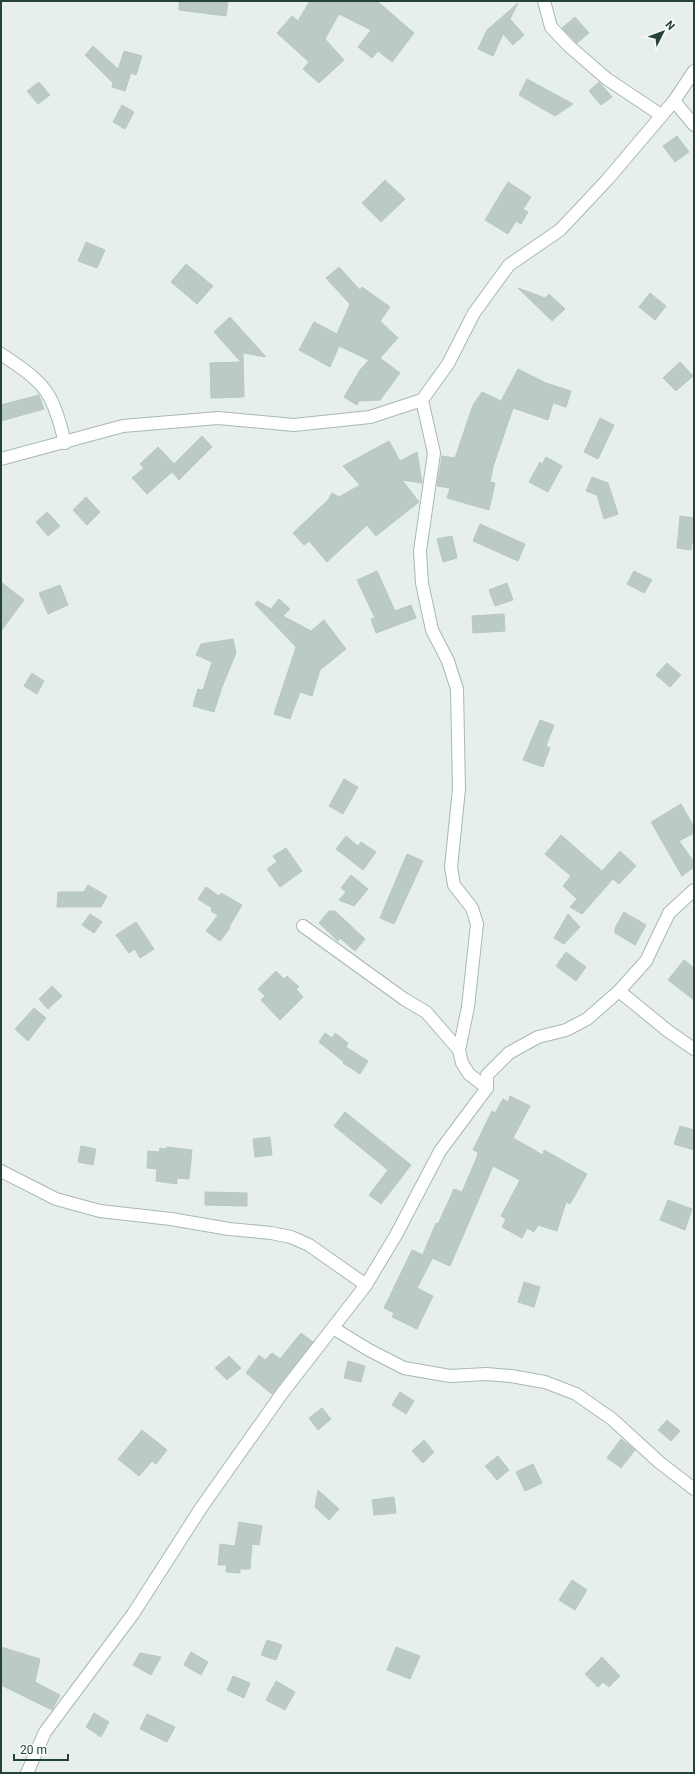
<svg xmlns="http://www.w3.org/2000/svg" width="695" height="1774" font-family="Roboto,sans-serif">
<style>
.building{fill:#bbcac4;stroke:#b8c9c2}
.lines{fill:none;stroke-linecap:round;stroke-linejoin:round}
.minor-casing{stroke:#a8b8b2;stroke-width:14}
.minor{stroke:#fff;stroke-width:12}
</style>
<rect width="100%" height="100%" fill="#e6efeb"/>
<!-- building -->
<g class="building">
<path d="M 179,1 L 228,1 L 226,16 L 179,10 Z"/>
<path d="M 310,1 L 377,1 L 414,33 L 392,62 L 378,51 L 372,58 L 358,47 L 371,30 L 339,14 L 325,39 L 344,60 L 319,83 L 303,69 L 309,62 L 277,33 L 292,16 L 298,21 Z"/>
<path d="M 518,3 L 510,19 L 524,35 L 513,45 L 503,34 L 493,56 L 478,49 L 487,30 Z"/>
<path d="M 575,17 L 589,33 L 577,43 L 562,28 Z"/>
<path d="M 93,46 L 118,69 L 124,51 L 142,56 L 136,75 L 131,73 L 125,91 L 112,87 L 113,83 L 85,55 Z"/>
<path d="M 527,79 L 573,104 L 555,116 L 519,95 Z"/>
<path d="M 39,82 L 50,95 L 38,104 L 27,91 Z"/>
<path d="M 599,82 L 612,97 L 601,105 L 589,91 Z"/>
<path d="M 122,105 L 134,112 L 125,129 L 113,122 Z"/>
<path d="M 677,136 L 689,152 L 675,162 L 663,146 Z"/>
<path d="M 385,180 L 405,199 L 381,222 L 362,203 Z"/>
<path d="M 508,182 L 531,197 L 523,209 L 528,212 L 521,224 L 516,221 L 508,234 L 485,220 Z"/>
<path d="M 86,242 L 105,250 L 97,268 L 78,261 Z"/>
<path d="M 186,264 L 213,286 L 197,304 L 171,282 Z"/>
<path d="M 339,267 L 360,290 L 362,287 L 390,307 L 380,321 L 398,338 L 380,358 L 400,373 L 380,400 L 359,401 L 357,405 L 344,397 L 360,370 L 369,360 L 339,346 L 330,367 L 299,350 L 314,322 L 337,334 L 350,304 L 326,278 Z"/>
<path d="M 518,288 L 545,298 L 549,294 L 565,309 L 552,321 Z"/>
<path d="M 650,293 L 666,306 L 655,320 L 639,307 Z"/>
<path d="M 230,317 L 266,357 L 243,353 L 244,397 L 211,398 L 210,363 L 241,362 L 214,332 Z"/>
<path d="M 680,362 L 693,376 L 676,391 L 663,378 Z"/>
<path d="M 518,369 L 546,383 L 571,391 L 566,407 L 553,403 L 548,420 L 513,408 L 493,467 L 490,482 L 495,483 L 489,510 L 447,498 L 450,488 L 437,486 L 442,456 L 455,458 L 473,405 L 482,392 L 501,401 Z"/>
<path d="M 39,395 L 44,409 L 1,421 L 1,405 Z"/>
<path d="M 600,418 L 614,425 L 598,459 L 584,452 Z"/>
<path d="M 202,436 L 212,447 L 179,480 L 172,472 L 147,494 L 132,478 L 144,468 L 140,464 L 158,447 L 174,464 Z"/>
<path d="M 389,441 L 400,461 L 417,452 L 422,483 L 402,480 L 419,502 L 376,536 L 367,525 L 327,562 L 309,541 L 304,545 L 293,533 L 328,500 L 332,493 L 339,497 L 360,485 L 343,466 Z"/>
<path d="M 546,457 L 562,466 L 548,492 L 529,482 L 540,462 L 542,464 Z"/>
<path d="M 592,477 L 608,483 L 618,514 L 604,519 L 597,495 L 586,491 Z"/>
<path d="M 86,497 L 100,512 L 87,525 L 73,510 Z"/>
<path d="M 47,512 L 60,526 L 48,536 L 36,522 Z"/>
<path d="M 680,516 L 694,518 L 694,543 L 692,543 L 691,550 L 677,548 Z"/>
<path d="M 480,524 L 525,544 L 518,561 L 473,541 Z"/>
<path d="M 452,536 L 457,558 L 443,562 L 437,539 Z"/>
<path d="M 377,571 L 395,611 L 411,605 L 416,618 L 376,633 L 371,619 L 375,618 L 357,580 Z"/>
<path d="M 634,571 L 652,580 L 644,593 L 627,584 Z"/>
<path d="M 1,582 L 24,600 L 1,631 Z"/>
<path d="M 507,583 L 513,600 L 495,606 L 489,590 Z"/>
<path d="M 60,585 L 68,605 L 48,614 L 39,593 Z"/>
<path d="M 279,599 L 290,609 L 283,616 L 311,631 L 324,620 L 346,649 L 320,670 L 312,696 L 300,692 L 290,719 L 274,714 L 296,647 L 255,604 L 257,601 L 271,609 Z"/>
<path d="M 504,614 L 505,631 L 473,633 L 472,616 Z"/>
<path d="M 233,639 L 236,653 L 222,687 L 214,712 L 193,706 L 198,689 L 203,690 L 212,662 L 196,655 L 201,644 Z"/>
<path d="M 667,663 L 681,675 L 670,687 L 656,675 Z"/>
<path d="M 32,673 L 44,681 L 37,694 L 24,686 Z"/>
<path d="M 540,720 L 554,725 L 546,746 L 550,748 L 543,767 L 523,760 Z"/>
<path d="M 344,779 L 358,787 L 343,814 L 329,806 Z"/>
<path d="M 681,804 L 694,827 L 694,833 L 679,841 L 694,862 L 694,867 L 682,876 L 651,822 Z"/>
<path d="M 561,835 L 602,871 L 620,851 L 636,866 L 619,884 L 613,879 L 582,914 L 570,907 L 577,899 L 563,886 L 571,876 L 545,854 Z"/>
<path d="M 346,836 L 358,846 L 361,842 L 376,852 L 363,870 L 336,849 Z"/>
<path d="M 286,848 L 302,871 L 280,887 L 267,869 L 277,862 L 273,856 Z"/>
<path d="M 407,854 L 423,861 L 394,924 L 380,918 Z"/>
<path d="M 351,875 L 368,889 L 354,906 L 339,900 L 346,892 L 341,888 Z"/>
<path d="M 88,885 L 107,896 L 101,907 L 57,907 L 58,892 L 84,892 Z"/>
<path d="M 206,887 L 219,896 L 221,893 L 242,905 L 229,927 L 230,928 L 220,941 L 206,931 L 218,915 L 211,911 L 212,908 L 198,899 Z"/>
<path d="M 329,911 L 335,911 L 365,939 L 355,951 L 340,938 L 338,941 L 319,923 Z"/>
<path d="M 624,912 L 646,925 L 635,945 L 615,933 L 615,928 Z"/>
<path d="M 90,914 L 102,922 L 94,933 L 82,925 Z"/>
<path d="M 568,914 L 580,927 L 564,944 L 554,938 Z"/>
<path d="M 136,922 L 154,949 L 140,958 L 135,949 L 129,953 L 116,935 Z"/>
<path d="M 566,952 L 586,967 L 576,981 L 556,966 Z"/>
<path d="M 684,960 L 694,968 L 694,1000 L 668,980 Z"/>
<path d="M 276,971 L 284,979 L 287,976 L 299,987 L 296,989 L 303,997 L 280,1020 L 261,1000 L 265,996 L 258,989 Z"/>
<path d="M 52,986 L 62,996 L 48,1009 L 39,999 Z"/>
<path d="M 34,1008 L 46,1018 L 28,1041 L 15,1029 Z"/>
<path d="M 325,1033 L 332,1038 L 335,1033 L 348,1043 L 346,1047 L 368,1061 L 360,1074 L 343,1063 L 344,1062 L 319,1042 Z"/>
<path d="M 510,1096 L 530,1106 L 513,1138 L 543,1155 L 544,1150 L 587,1174 L 570,1204 L 566,1202 L 557,1231 L 538,1225 L 534,1232 L 527,1228 L 522,1238 L 502,1227 L 506,1219 L 501,1216 L 520,1180 L 493,1166 L 450,1266 L 423,1254 L 436,1223 L 438,1224 L 454,1189 L 462,1192 L 477,1157 L 478,1152 L 473,1150 L 492,1111 L 495,1113 L 503,1099 L 508,1102 Z"/>
<path d="M 345,1112 L 411,1165 L 381,1204 L 369,1195 L 388,1170 L 334,1126 Z"/>
<path d="M 680,1126 L 694,1130 L 694,1150 L 674,1144 Z"/>
<path d="M 270,1137 L 272,1155 L 255,1157 L 253,1139 Z"/>
<path d="M 81,1146 L 96,1149 L 93,1165 L 78,1162 Z"/>
<path d="M 167,1147 L 192,1150 L 189,1179 L 177,1178 L 177,1184 L 156,1181 L 157,1169 L 147,1168 L 148,1151 L 159,1152 L 160,1148 L 166,1149 Z"/>
<path d="M 205,1192 L 247,1193 L 247,1206 L 205,1205 Z"/>
<path d="M 668,1200 L 692,1209 L 685,1230 L 660,1220 Z"/>
<path d="M 412,1250 L 432,1259 L 417,1288 L 433,1296 L 417,1329 L 392,1317 L 394,1313 L 384,1308 Z"/>
<path d="M 524,1282 L 540,1287 L 534,1307 L 518,1302 Z"/>
<path d="M 301,1333 L 313,1342 L 272,1394 L 246,1373 L 259,1355 L 265,1360 L 272,1353 L 280,1359 Z"/>
<path d="M 229,1356 L 241,1368 L 227,1380 L 215,1368 Z"/>
<path d="M 348,1361 L 365,1366 L 361,1382 L 344,1378 Z"/>
<path d="M 400,1392 L 414,1401 L 406,1414 L 392,1405 Z"/>
<path d="M 322,1408 L 331,1419 L 318,1430 L 309,1418 Z"/>
<path d="M 667,1420 L 680,1431 L 671,1441 L 658,1430 Z"/>
<path d="M 142,1430 L 167,1450 L 156,1464 L 152,1461 L 139,1476 L 118,1459 Z"/>
<path d="M 621,1439 L 635,1450 L 621,1468 L 607,1458 Z"/>
<path d="M 424,1440 L 434,1452 L 423,1463 L 412,1451 Z"/>
<path d="M 498,1456 L 509,1470 L 497,1480 L 485,1466 Z"/>
<path d="M 533,1464 L 542,1483 L 525,1491 L 516,1472 Z"/>
<path d="M 318,1490 L 339,1509 L 329,1520 L 315,1507 Z"/>
<path d="M 394,1497 L 396,1513 L 374,1515 L 372,1500 Z"/>
<path d="M 239,1522 L 262,1526 L 259,1545 L 252,1544 L 250,1569 L 240,1569 L 240,1573 L 226,1572 L 227,1565 L 218,1565 L 220,1544 L 235,1546 Z"/>
<path d="M 572,1580 L 587,1590 L 575,1610 L 559,1600 Z"/>
<path d="M 267,1640 L 282,1645 L 276,1660 L 261,1655 Z"/>
<path d="M 1,1647 L 40,1659 L 35,1682 L 60,1695 L 52,1710 L 1,1685 Z"/>
<path d="M 396,1647 L 420,1656 L 410,1679 L 387,1670 Z"/>
<path d="M 191,1652 L 208,1662 L 201,1675 L 184,1665 Z"/>
<path d="M 140,1653 L 161,1657 L 151,1675 L 133,1665 Z"/>
<path d="M 602,1657 L 620,1676 L 609,1687 L 603,1682 L 598,1687 L 585,1674 Z"/>
<path d="M 233,1676 L 250,1683 L 244,1698 L 227,1690 Z"/>
<path d="M 276,1681 L 295,1692 L 285,1710 L 266,1700 Z"/>
<path d="M 94,1713 L 109,1722 L 101,1737 L 86,1727 Z"/>
<path d="M 147,1714 L 175,1727 L 167,1742 L 140,1729 Z"/>
</g>
<g class="lines">
<defs>
<g id="minor">
<path d="M 544,1 L 551,27 L 569,46 L 607,79 L 661,115"/>
<path d="M 674,101 L 694,125"/>
<path d="M 1,354 C 18,366 39,378 49,396 C 57,410 61,427 65,443"/>
<path d="M 422,400 L 434,453 L 420,551 L 422,583 L 432,630 L 448,661 L 457,689 L 459,789 L 451,867 L 454,885 L 472,908 L 477,924 L 468,1007 L 459,1050 L 462,1063 L 469,1074 L 487,1088"/>
<path d="M 1,459 L 123,426 L 218,418 L 294,425 L 370,417 L 422,400 L 448,364 L 474,313 L 509,265 L 560,230 L 607,180 L 674,101 L 694,71"/>
<path d="M 303,926 L 404,999 L 426,1012 L 459,1050"/>
<path d="M 619,991 L 668,1031 L 694,1049"/>
<path d="M 1,1171 L 56,1199 L 100,1211 L 171,1219 L 229,1229 L 271,1233 L 291,1237 L 309,1245 L 366,1285"/>
<path d="M 333,1328 L 369,1350 L 404,1368 L 450,1376 L 486,1374 L 511,1376 L 545,1382 L 576,1394 L 612,1419 L 659,1462 L 694,1489"/>
<path d="M 27,1773 L 45,1732 L 133,1614 L 201,1508 L 283,1392 L 366,1285 L 396,1235 L 440,1151 L 487,1088 L 487,1075 L 509,1053 L 538,1037 L 566,1030 L 587,1019 L 619,991 L 646,961 L 669,913 L 694,890"/>
</g>
</defs>
<!-- minor casing -->
<use href="#minor" class="minor-casing"/>
<!-- minor -->
<use href="#minor" class="minor"/>
</g>
<!-- border -->
<rect width="695" height="1774" fill="none" stroke="#24423a" stroke-width="4"/>
<!-- north arrow -->
<g transform="translate(663 32) rotate(48)" stroke="#f7fbf9" stroke-width="3" paint-order="stroke">
<path d="M0-3L7 15L0 10L-7 15Z" fill="#24423a"/>
<text y="-6" font-size="11" font-weight="bold" text-anchor="middle" fill="#24423a">N</text>
</g>
<!-- scale -->
<path d="M14 1754v6h54v-6" fill="none" stroke="#24423a" stroke-width="2"/>
<text x="20" y="1754" font-size="12" fill="#24423a" stroke="#f7fbf9" stroke-width="3" paint-order="stroke">20 m</text>
</svg>
